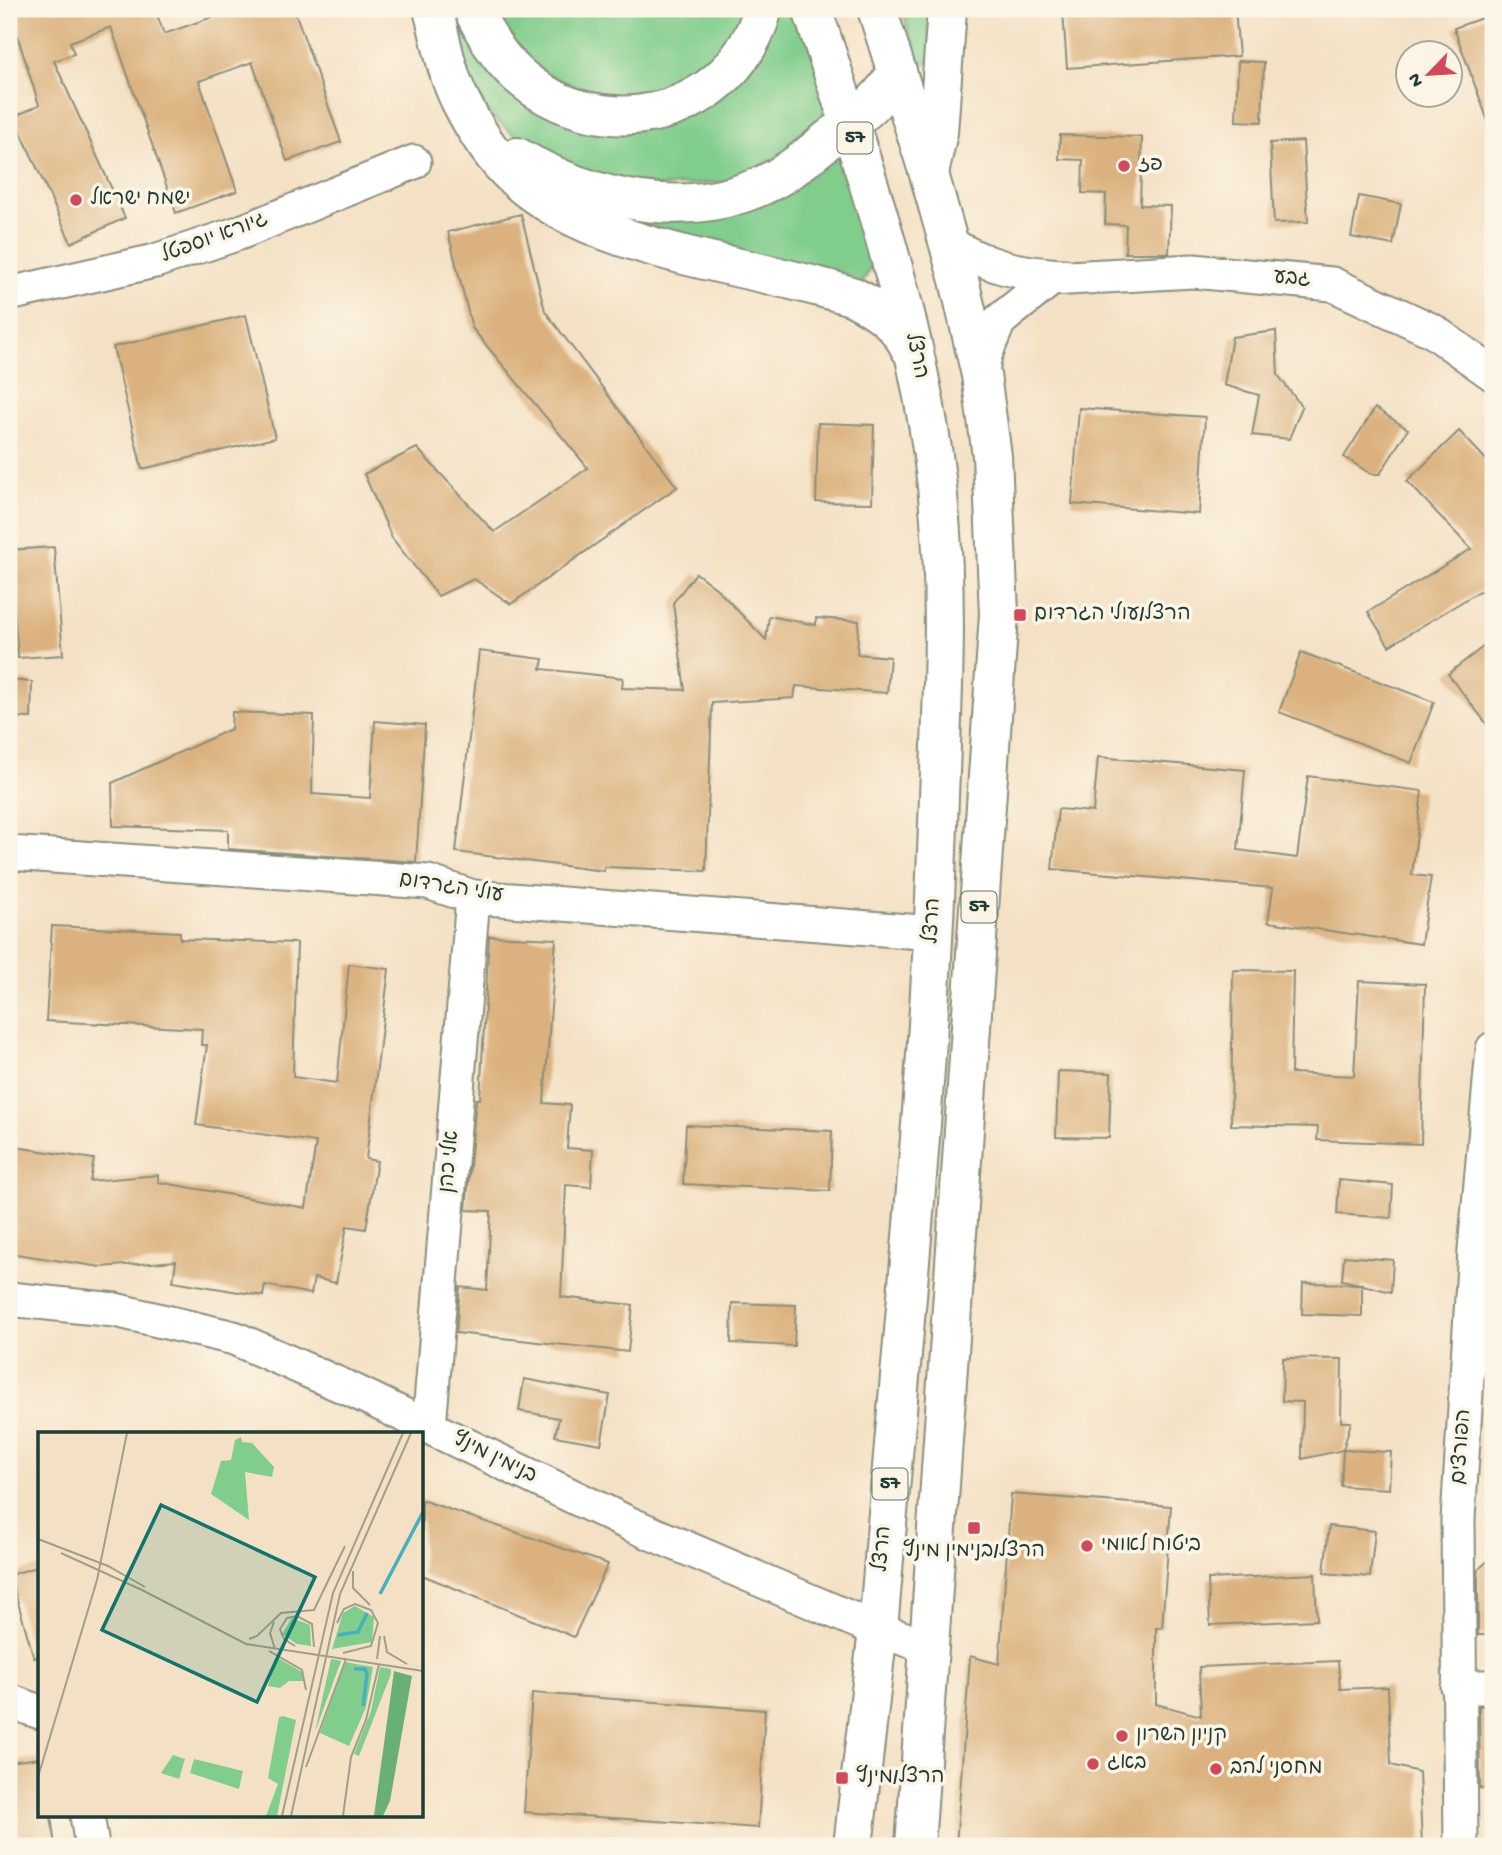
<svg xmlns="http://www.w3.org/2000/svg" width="1502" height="1855" font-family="'Gochi Hand','Playpen Sans Hebrew',sans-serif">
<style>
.grass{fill:#80cd8c;stroke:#508560;stroke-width:2}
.building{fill:#dbb27f}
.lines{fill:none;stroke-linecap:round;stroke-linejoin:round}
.street-casing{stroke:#8a8f7c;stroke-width:37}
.secondary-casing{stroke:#8a8f7c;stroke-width:42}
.highway-casing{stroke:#8a8f7c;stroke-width:42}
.street{stroke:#fff;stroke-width:33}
.secondary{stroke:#fff;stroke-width:38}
.highway{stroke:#fff;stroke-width:38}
.poi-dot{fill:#d1495b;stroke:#fcf5e5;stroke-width:2.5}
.labels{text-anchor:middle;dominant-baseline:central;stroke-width:7;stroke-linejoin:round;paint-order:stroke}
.shield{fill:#fcf5e5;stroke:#617469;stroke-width:2}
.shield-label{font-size:19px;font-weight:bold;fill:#1f3d34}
.poi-label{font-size:21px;fill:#1f3d34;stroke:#fcf5e5;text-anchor:start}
.street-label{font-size:21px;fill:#1f3d34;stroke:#fcf5e5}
.inset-river{fill:none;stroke:#44b0c1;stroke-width:3.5}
.inset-road{fill:none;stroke:#9f9f8b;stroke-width:2}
.view{fill:#0f766e;fill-opacity:0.15;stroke:#0f766e;stroke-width:3.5}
.inset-edge{fill:none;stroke:#1f3d34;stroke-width:3.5}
</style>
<rect width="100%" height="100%" fill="#fcf5e5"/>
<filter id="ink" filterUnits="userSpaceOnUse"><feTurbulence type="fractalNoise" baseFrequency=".0143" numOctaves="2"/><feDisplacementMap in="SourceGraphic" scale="14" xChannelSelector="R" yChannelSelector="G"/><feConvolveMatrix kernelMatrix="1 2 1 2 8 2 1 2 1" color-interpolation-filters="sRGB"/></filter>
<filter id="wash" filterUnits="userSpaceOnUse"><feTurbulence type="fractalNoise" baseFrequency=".00686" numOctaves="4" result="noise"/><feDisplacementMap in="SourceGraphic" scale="28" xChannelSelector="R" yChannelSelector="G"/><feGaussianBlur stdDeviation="1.57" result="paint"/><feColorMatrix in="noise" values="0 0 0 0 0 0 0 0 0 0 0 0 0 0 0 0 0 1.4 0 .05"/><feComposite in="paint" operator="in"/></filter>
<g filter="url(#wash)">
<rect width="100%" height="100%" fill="#f4e1c5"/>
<!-- grass -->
<g class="grass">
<path d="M 449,9 L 458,9 L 484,60 L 662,127 L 773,9 L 803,9 L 833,113 L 791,152 L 724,182 L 658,187 L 582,171 L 523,142 L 492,117 L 474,91 Z"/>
<path d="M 493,9 L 744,9 L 741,20 L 711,65 L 672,90 L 628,98 L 577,88 L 547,74 L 530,62 L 510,41 Z"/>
<path d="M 902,9 L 931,9 L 929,63 L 918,65 Z"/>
<path d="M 845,139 L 878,256 L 859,288 L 588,209 L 670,217 Z"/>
</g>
<g id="blocks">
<!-- building -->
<g class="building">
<path d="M 9,9 L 155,9 L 164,34 L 235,9 L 294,9 L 341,142 L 287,161 L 252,62 L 199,81 L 237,191 L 176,213 L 111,27 L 70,42 L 74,54 L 54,61 L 125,218 L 71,243 L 14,117 L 39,105 Z"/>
<path d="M 1102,9 L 1235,9 L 1239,56 L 1067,68 L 1063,11 Z"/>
<path d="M 1493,14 L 1493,128 L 1491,129 L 1454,28 Z"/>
<path d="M 1238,61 L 1264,62 L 1262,122 L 1236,121 Z"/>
<path d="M 1060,135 L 1142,137 L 1140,205 L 1171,206 L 1169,253 L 1125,253 L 1126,225 L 1105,224 L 1106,194 L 1082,193 L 1083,160 L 1059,159 Z"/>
<path d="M 1303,141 L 1308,222 L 1274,223 L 1270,143 Z"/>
<path d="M 1359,196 L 1401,204 L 1393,245 L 1351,237 Z"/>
<path d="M 521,214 L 545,311 L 677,487 L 511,604 L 474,579 L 438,596 L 392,538 L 364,474 L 417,448 L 494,532 L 588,468 L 472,328 L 448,232 Z"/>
<path d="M 246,315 L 275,438 L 142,469 L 113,347 Z"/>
<path d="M 1276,331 L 1278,375 L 1302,407 L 1289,439 L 1252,435 L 1259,395 L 1224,385 L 1232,337 Z"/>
<path d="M 1079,408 L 1205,417 L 1199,514 L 1072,504 Z"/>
<path d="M 1375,408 L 1408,429 L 1380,474 L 1371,474 L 1344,457 Z"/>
<path d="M 818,423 L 874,425 L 872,503 L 816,502 Z"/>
<path d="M 1459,431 L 1493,467 L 1493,583 L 1389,646 L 1368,612 L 1471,549 L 1407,481 Z"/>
<path d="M 54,547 L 63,655 L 18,658 L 9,550 Z"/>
<path d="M 696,573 L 717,589 L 766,640 L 769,616 L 816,625 L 816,618 L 859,621 L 857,654 L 890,657 L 887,693 L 796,686 L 794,698 L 712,703 L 706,871 L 604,867 L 604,871 L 456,852 L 479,651 L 543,659 L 541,669 L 623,678 L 622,688 L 685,690 L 673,603 Z"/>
<path d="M 1493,639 L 1493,732 L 1448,674 Z"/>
<path d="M 1301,652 L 1434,702 L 1411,763 L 1279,712 Z"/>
<path d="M 9,680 L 32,682 L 31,718 L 9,717 Z"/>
<path d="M 232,712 L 314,715 L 312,794 L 370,798 L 375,721 L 425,725 L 416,862 L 228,849 L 228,830 L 113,826 L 112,783 L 231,729 Z"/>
<path d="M 1098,757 L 1245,770 L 1238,850 L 1297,858 L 1308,776 L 1422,791 L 1412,875 L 1431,877 L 1421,944 L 1268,922 L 1273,888 L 1052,869 L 1058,809 L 1093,812 Z"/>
<path d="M 52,926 L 180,932 L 180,939 L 297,943 L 293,1077 L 337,1083 L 349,964 L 389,969 L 366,1159 L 377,1161 L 366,1229 L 347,1226 L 336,1283 L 314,1278 L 311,1294 L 265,1285 L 263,1296 L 173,1281 L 176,1261 L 101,1267 L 9,1253 L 9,1185 L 15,1147 L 94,1159 L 90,1181 L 158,1175 L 158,1182 L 306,1208 L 316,1142 L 196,1125 L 207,1045 L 201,1045 L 202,1029 L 46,1021 Z"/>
<path d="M 489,936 L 556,939 L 544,1103 L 570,1105 L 567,1148 L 593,1150 L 591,1187 L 566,1185 L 561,1297 L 633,1305 L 628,1352 L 456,1333 L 460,1287 L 487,1290 L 491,1211 L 466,1210 L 476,1099 L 480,1099 Z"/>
<path d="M 1233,970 L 1293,971 L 1291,1073 L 1354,1076 L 1359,981 L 1425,984 L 1421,1144 L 1317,1140 L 1318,1127 L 1231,1125 Z"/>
<path d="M 1058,1071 L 1111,1073 L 1109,1138 L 1056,1137 Z"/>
<path d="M 686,1125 L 832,1131 L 830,1191 L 683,1184 Z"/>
<path d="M 1339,1180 L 1393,1185 L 1391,1218 L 1337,1214 Z"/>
<path d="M 1344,1256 L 1393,1260 L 1391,1292 L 1342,1280 Z"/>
<path d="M 1303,1283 L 1362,1284 L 1362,1316 L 1302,1314 Z"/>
<path d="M 732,1303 L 796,1305 L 794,1346 L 731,1343 Z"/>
<path d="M 1283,1358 L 1342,1359 L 1341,1422 L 1351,1422 L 1343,1450 L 1302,1459 L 1303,1402 L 1282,1401 Z"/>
<path d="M 524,1379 L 610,1395 L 601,1444 L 555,1436 L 559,1418 L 519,1411 Z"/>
<path d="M 1343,1450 L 1391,1452 L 1389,1489 L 1341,1486 Z"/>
<path d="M 1011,1494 L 1171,1506 L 1162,1628 L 1156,1628 L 1156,1704 L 1201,1716 L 1199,1667 L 1338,1661 L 1340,1689 L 1388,1687 L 1391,1765 L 1419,1772 L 1422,1846 L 956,1846 L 970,1656 L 999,1664 Z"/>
<path d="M 422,1500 L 608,1564 L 574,1637 L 422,1575 Z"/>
<path d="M 1329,1526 L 1375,1531 L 1370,1577 L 1324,1573 Z"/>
<path d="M 1493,1556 L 1493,1635 L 1478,1635 L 1478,1570 Z"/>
<path d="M 40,1566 L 40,1657 L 34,1658 L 10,1575 Z"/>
<path d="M 1315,1574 L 1317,1620 L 1210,1625 L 1208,1579 Z"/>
<path d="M 532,1693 L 765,1710 L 758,1828 L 524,1812 Z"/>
<path d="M 1479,1706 L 1493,1706 L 1493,1789 L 1480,1788 Z"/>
<path d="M 40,1758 L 40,1815 L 51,1815 L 55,1846 L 9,1846 L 9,1762 Z"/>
</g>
</g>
</g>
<g filter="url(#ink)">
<use href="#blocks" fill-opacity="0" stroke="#8a8f7c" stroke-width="2"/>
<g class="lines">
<defs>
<g id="street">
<path d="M 947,242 C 988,267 1016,273 1064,276"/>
<path d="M 9,294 L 155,261 L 239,233 L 414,162"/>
<path d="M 981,375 L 985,355 L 999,321 L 1051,279 L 1193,271 L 1332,284 L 1433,331 L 1493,374"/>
<path d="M 9,853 L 428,882 L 473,897 L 934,933"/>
<path d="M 9,1299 L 115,1310 L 234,1338 L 354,1391 L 630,1524 L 878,1630 L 929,1647"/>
<path d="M 429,1427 L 473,897"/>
<path d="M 1458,1687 L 1493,1687"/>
<path d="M 9,1701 L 40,1712"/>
<path d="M 87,1815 L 92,1846"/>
<path d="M 1461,1846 L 1458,1519 L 1475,1250 L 1493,1049"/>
</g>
<g id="secondary">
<path d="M 853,1846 L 878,1630"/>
<path d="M 915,1846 L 929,1647"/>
</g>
<g id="highway">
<path d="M 433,9 C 441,39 446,72 460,100 C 474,128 492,157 515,178 C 596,253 751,263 854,297 C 879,310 897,322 910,348"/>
<path d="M 473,9 C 485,34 497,56 518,75 C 601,149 733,118 763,9"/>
<path d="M 812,9 C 863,163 916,317 936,478 C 950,594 942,709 938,824 C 929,1093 900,1362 878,1630"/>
<path d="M 877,9 L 929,174 L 959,280 L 981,375 L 992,456 L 999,614 L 929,1647"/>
<path d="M 517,157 C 589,199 684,222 763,185 C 787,175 809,155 829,139 C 855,119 882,101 897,71"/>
<path d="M 930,169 L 938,132 L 947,9"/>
</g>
</defs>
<!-- street casing -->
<use href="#street" class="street-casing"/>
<!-- secondary casing -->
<use href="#secondary" class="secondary-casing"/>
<!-- highway casing -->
<use href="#highway" class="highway-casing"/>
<!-- street -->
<use href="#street" class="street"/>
<!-- secondary -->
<use href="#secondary" class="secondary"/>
<!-- highway -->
<use href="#highway" class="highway"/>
</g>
</g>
<!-- markers -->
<g class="poi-dot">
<circle cx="1124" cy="166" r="7"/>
<circle cx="76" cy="200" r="7"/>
<rect x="1013" y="608" width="14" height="14" rx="3.5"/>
<rect x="967" y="1521" width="14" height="14" rx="3.5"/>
<circle cx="1087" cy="1546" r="7"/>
<circle cx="1122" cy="1736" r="7"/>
<circle cx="1093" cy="1764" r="7"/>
<circle cx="1216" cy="1769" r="7"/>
<rect x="835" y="1771" width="14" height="14" rx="3.5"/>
</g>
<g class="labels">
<!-- shield labels -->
<g class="shield">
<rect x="837.5" y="122.5" width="35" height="31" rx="5"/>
<rect x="961.5" y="891.5" width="35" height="31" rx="5"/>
<rect x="872.5" y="1468.5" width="35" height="31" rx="5"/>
</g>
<g class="shield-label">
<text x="855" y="138">57</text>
<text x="979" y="907">57</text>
<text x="890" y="1484">57</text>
</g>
<!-- poi labels -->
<g class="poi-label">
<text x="1138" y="166">פז</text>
<text x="90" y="200">ישמח ישראל</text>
<text x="1034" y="615">הרצל/עולי הגרדום</text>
<text x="1101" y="1546">ביטוח לאומי</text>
<text x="974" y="1552" text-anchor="middle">הרצל/בנימין מינץ</text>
<text x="1136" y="1736">קניון השרון</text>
<text x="1107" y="1764">באג</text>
<text x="1230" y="1769">מחסני להב</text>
<text x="856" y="1778">הרצל/מינץ</text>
</g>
<!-- street labels -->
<g class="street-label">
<text transform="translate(215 239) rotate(-20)">גיורא יוספטל</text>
<text transform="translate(1292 280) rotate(5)">גבע</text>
<text transform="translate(915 356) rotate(78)">הרצל</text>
<text transform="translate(451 889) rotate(9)">עולי הגרדום</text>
<text transform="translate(934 921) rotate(-87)">הרצל</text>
<text transform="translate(451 1162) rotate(-85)">אלי כהן</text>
<text transform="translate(1463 1447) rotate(-86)">הפורצים</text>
<text transform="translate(494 1459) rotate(26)">בנימין מינץ</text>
<text transform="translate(884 1549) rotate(-85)">הרצל</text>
</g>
</g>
<!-- overview -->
<g transform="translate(38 1432)">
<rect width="385" height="385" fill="#f4e1c5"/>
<path d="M 317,174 L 336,185 L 334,210 L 294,217 L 305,181 ZM 254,186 L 272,193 L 273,214 L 259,212 L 244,202 ZM 238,225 L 264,240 L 266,249 L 251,249 L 242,256 L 230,254 ZM 293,227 L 303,229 L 277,300 ZM 307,230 L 335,235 L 328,275 L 311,314 L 282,301 ZM 342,235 L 353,237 L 353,242 L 321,324 L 316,322 L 333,279 ZM 245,284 L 258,288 L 239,384 L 228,384 L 240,352 L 230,346 L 241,285 Z" fill="#80cd8c"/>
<path d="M 356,239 L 374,244 L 352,369 L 345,384 L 336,384 Z" fill="#68b078"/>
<path d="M 203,5 L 204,10 L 214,11 L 236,35 L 234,45 L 207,40 L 211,88 L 173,62 L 183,29 L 193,28 L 197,8 ZM 135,323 L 147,327 L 141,347 L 123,341 ZM 156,327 L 205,339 L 201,357 L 152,341 Z" fill="#80cd8c"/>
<path class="inset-river" d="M 342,162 L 385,80M 300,203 L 320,200 L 329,181M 316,237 L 327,237 L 329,242 L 325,274"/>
<path class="inset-road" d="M 0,107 L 70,134 L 107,155M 23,121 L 104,158M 315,139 L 315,156 L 332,173M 104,158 L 208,212 L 385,239M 236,190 L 232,201 L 237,217M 299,191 L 306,177 L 317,172 L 333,178 L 340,191 L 333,214 L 305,221M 346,204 L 349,220 L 369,232M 211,207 L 219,204 L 243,181 L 276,178 L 307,114M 257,214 L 246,207 L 242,197 L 249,186 L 259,184 L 274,192 L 276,215M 231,219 L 264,238 L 268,258M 339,227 L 342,204M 268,335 L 308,227M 0,345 L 59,148 L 89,1M 244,384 L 295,161 L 365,1M 253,384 L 302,162 L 373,1M 305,384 L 313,325 L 328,288 L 341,232"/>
<path class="view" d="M 123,73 L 277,145 L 219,270 L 64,198 Z"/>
<rect width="385" height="385" class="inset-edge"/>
</g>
<!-- margin -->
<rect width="1502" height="1855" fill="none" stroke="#fcf5e5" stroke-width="35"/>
<!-- north arrow -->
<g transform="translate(1429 74) rotate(245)"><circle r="33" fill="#fcf5e5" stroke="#a4ab9e" stroke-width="2"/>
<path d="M0-5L12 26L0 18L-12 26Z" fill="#d1495b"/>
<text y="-10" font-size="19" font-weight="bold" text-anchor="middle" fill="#1f3d34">N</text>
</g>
</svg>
